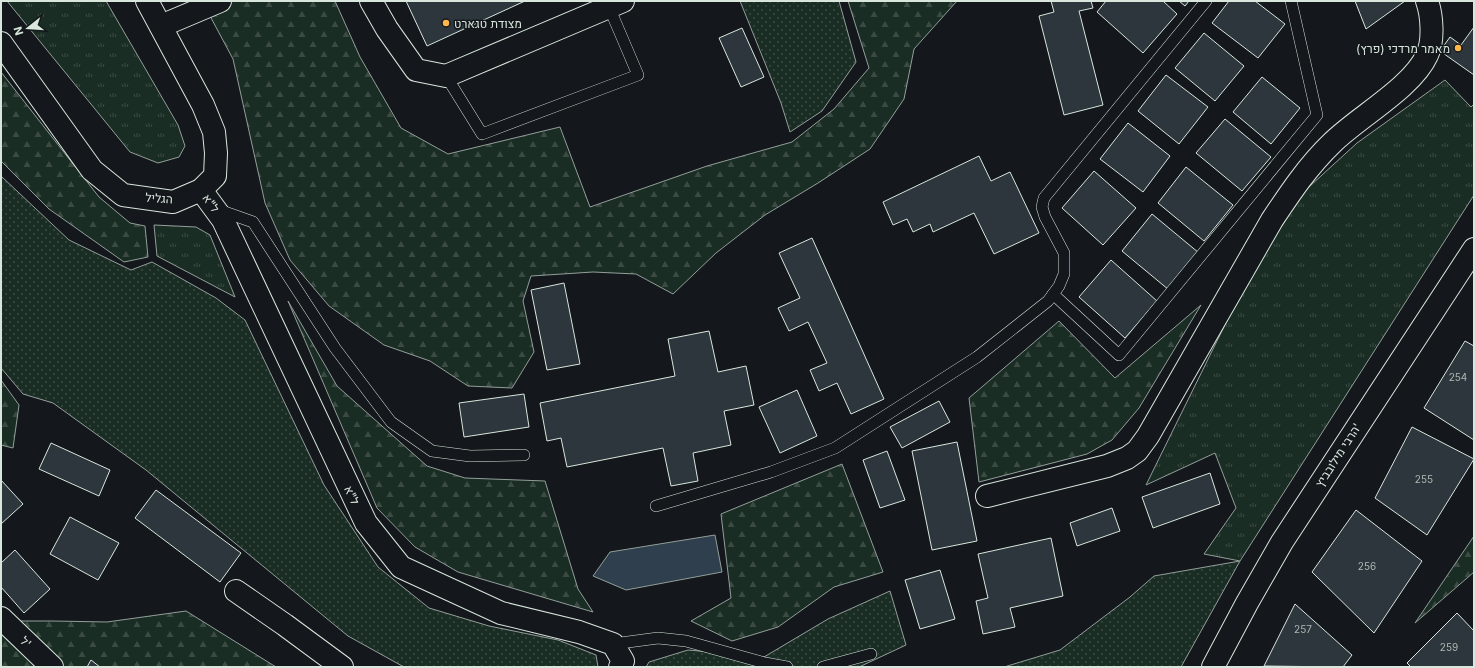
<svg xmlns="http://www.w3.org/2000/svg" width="1475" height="668" font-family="Inter,Heebo,sans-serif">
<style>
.grass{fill:url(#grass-dots);stroke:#939e99}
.forest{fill:url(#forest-firs);stroke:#939e99}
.park{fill:url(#park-tufts);stroke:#939e99}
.water{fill:#2f3f4d;stroke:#939e99}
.building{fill:#2c363c;stroke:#d8e6dc}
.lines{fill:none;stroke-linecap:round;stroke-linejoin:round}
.service-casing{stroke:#d8e6dc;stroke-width:12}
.minor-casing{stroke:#d8e6dc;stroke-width:24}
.tertiary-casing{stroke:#d8e6dc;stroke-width:24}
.secondary-casing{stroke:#d8e6dc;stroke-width:24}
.service{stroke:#14181c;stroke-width:11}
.minor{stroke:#14181c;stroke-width:22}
.tertiary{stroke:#14181c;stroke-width:22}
.secondary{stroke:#14181c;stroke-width:22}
.poi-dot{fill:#ffb74d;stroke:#14181c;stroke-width:1.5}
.labels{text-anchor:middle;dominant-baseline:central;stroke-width:3;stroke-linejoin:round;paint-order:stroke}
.number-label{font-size:10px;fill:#adbab4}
.poi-label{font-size:12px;fill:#d8e6dc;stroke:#14181c;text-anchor:start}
.street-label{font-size:12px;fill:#d8e6dc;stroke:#14181c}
</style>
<defs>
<pattern id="grass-dots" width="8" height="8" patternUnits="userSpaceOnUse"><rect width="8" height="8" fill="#1a2d24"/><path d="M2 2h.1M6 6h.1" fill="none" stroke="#3b4b43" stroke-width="1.8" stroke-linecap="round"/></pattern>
<pattern id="forest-firs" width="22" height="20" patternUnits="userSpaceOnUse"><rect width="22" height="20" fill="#1a2d24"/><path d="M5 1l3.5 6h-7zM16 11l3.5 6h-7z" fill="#3b4b43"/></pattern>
<pattern id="park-tufts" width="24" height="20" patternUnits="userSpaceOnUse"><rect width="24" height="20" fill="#1a2d24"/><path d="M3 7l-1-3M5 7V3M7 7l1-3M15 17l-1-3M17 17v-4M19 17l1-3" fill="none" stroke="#3b4b43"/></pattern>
</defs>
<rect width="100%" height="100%" fill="#14181c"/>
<!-- grass -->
<g class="grass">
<path d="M 740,1 L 839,1 L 856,62 L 822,111 L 790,132 L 781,103 Z"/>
<path d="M 1,176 L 69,240 L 131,270 L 152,262 L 216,298 L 245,320 L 324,485 L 378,567 L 429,608 L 489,626 L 558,640 L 596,655 L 598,667 L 404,667 L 348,636 L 146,470 L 53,403 L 23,394 L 1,368 Z"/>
<path d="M 1240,561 L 1181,667 L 1004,667 L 1060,650 L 1130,597 L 1154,576 Z"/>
<path d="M 890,591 L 906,645 L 859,667 L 646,667 L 649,662 L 688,650 L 764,657 L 828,619 Z"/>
</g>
<!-- forest -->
<g class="forest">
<path d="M 202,1 L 335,1 L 360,57 L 401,128 L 448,154 L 560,127 L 590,207 L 707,166 L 792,142 L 834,109 L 869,68 L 848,1 L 957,1 L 914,49 L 904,99 L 870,149 L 818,183 L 765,215 L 716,253 L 673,294 L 636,274 L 593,272 L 531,276 L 523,301 L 534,352 L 512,388 L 468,386 L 430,361 L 384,345 L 329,306 L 290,260 L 265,203 L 233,59 Z"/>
<path d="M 1,72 L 99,197 L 130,223 L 145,226 L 148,257 L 124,262 L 49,209 L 1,161 Z"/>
<path d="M 288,301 L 337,386 L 427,466 L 465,478 L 545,481 L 578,589 L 593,612 L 458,572 L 415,547 L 377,508 Z"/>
<path d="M 1201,305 L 1139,408 L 1112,440 L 1087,454 L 979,482 L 969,398 L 1059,321 L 1115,378 Z"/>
<path d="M 1,380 L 19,405 L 13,448 L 1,445 Z"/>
<path d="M 842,464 L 883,572 L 834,587 L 778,627 L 732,641 L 691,621 L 731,598 L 721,514 Z"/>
<path d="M 1474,536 L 1474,572 L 1415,623 Z"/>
<path d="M 186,611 L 276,667 L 1,667 L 1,621 L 53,621 L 107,622 Z"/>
</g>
<!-- park -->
<g class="park">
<path d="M 7,1 L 106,1 L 178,125 L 185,146 L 179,157 L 158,163 L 130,152 Z"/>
<path d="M 1445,80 L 1471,107 L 1474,104 L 1474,195 L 1240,561 L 1204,554 L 1236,508 L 1215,453 L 1146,485 L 1248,278 L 1298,197 L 1357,143 Z"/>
<path d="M 154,225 L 196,227 L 210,235 L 235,297 L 157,256 Z"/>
</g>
<!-- water -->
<path class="water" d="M 715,535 L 722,572 L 626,590 L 593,576 L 610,552 Z"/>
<!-- building -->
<g class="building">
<path d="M 406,1 L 525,1 L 427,46 Z"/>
<path d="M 1051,1 L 1091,1 L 1093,8 L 1079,11 L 1103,105 L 1064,115 L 1039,16 L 1054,12 Z"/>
<path d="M 1106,1 L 1163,1 L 1177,14 L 1143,53 L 1097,12 Z"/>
<path d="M 1179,1 L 1189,1 L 1185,6 Z"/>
<path d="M 1229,1 L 1255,1 L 1285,24 L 1258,58 L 1212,23 Z"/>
<path d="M 1355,1 L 1405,1 L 1366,29 Z"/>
<path d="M 1474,27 L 1474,75 L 1440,51 L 1450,37 L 1461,45 Z"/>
<path d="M 742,28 L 764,77 L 741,87 L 719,38 Z"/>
<path d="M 1204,33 L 1244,66 L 1215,101 L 1175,68 Z"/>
<path d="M 1166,75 L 1208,107 L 1179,144 L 1138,111 Z"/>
<path d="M 1262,77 L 1300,108 L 1271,144 L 1233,112 Z"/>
<path d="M 1225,119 L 1271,157 L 1242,191 L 1196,153 Z"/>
<path d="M 1128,123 L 1170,156 L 1143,192 L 1100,159 Z"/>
<path d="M 979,156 L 991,181 L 1010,172 L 1039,233 L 994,254 L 974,213 L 933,232 L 930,224 L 913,232 L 907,219 L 893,225 L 883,202 Z"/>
<path d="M 1186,167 L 1233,205 L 1204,241 L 1158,203 Z"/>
<path d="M 1094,171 L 1136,208 L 1103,245 L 1062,208 Z"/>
<path d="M 1152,214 L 1199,253 L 1169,290 L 1122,251 Z"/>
<path d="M 812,238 L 884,399 L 851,414 L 837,383 L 819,391 L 810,370 L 827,363 L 808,322 L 789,331 L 778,308 L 800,298 L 779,253 Z"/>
<path d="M 1111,260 L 1157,301 L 1125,338 L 1079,297 Z"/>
<path d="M 564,283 L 580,364 L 547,370 L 531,290 Z"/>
<path d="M 709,331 L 718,372 L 746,366 L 754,405 L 724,411 L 731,445 L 693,453 L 698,481 L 671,486 L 663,448 L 567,467 L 561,438 L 547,441 L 540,403 L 675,376 L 668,339 Z"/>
<path d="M 1465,341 L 1474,346 L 1474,440 L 1424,408 Z"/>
<path d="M 797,390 L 817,436 L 780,453 L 759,407 Z"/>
<path d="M 524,394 L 529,427 L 464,437 L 459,403 Z"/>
<path d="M 939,401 L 950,422 L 902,448 L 890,427 Z"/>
<path d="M 1412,427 L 1474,459 L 1427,535 L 1375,498 Z"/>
<path d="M 957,442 L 977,541 L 932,550 L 912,451 Z"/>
<path d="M 51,443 L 110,470 L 99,496 L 39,469 Z"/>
<path d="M 887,451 L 905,500 L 880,508 L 863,460 Z"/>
<path d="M 1210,473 L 1220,504 L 1153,528 L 1142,497 Z"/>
<path d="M 1,480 L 23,504 L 1,524 Z"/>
<path d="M 156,490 L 241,553 L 220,582 L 135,518 Z"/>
<path d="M 1112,508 L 1120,531 L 1077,546 L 1070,523 Z"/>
<path d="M 1356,510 L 1422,561 L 1374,633 L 1312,572 Z"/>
<path d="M 70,517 L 119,543 L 98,580 L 50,554 Z"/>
<path d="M 1051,538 L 1063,596 L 1010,608 L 1015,627 L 983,634 L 976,601 L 988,598 L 978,554 Z"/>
<path d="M 15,550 L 50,589 L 24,613 L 1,587 L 1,563 Z"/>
<path d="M 940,570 L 955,619 L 920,629 L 905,580 Z"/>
<path d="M 1295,604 L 1352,655 L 1343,667 L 1264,666 Z"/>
<path d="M 1457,613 L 1474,631 L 1474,667 L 1411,667 L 1407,663 Z"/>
<path d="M 91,660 L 100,667 L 87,667 Z"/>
</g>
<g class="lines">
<defs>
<g id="service">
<path d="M 446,76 L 482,134 L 638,75 L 609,7"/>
<path d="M 219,210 L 253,222 L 335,348 L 391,422 L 432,451 L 470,456 L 524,455"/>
<path d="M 1053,294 L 1119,355 L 1317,115 L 1291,1"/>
<path d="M 656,506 L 771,472 L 835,448 L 977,357 L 1048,301 L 1059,286 L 1064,274 L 1064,253 L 1045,217 L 1042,207 L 1044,198 L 1206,1"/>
<path d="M 613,644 L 658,638 L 686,641 L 765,663 L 787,667"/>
<path d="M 823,667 L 871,654"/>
</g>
<g id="minor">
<path d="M 371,1 L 387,29 L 416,70 L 446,76 L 623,1"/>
<path d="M 161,26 L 220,1"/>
<path d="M 201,190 L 223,220 L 366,523 L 401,567 L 501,613 L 579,632 L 613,644 L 623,661 L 620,667"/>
<path d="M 987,496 L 1107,466 L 1127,458 L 1137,451 L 1148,436 L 1272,220 C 1290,193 1308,166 1332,143 C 1358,117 1412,88 1427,55 C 1434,41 1432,15 1427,1"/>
<path d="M 236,591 L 285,625 L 342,667"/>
<path d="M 1,618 L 52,667"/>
</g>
<path id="tertiary" d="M 1213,667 L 1247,603 L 1282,542 L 1474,249"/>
<path id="secondary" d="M 1,43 L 92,170 L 123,195 L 173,202 L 201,190 L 215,176 L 216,153 L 214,132 L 203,105 L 147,1"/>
</defs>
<!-- service casing -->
<use href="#service" class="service-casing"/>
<!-- minor casing -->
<use href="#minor" class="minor-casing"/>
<!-- tertiary casing -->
<use href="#tertiary" class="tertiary-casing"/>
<!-- secondary casing -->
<use href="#secondary" class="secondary-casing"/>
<!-- service -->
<use href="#service" class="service"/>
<!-- minor -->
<use href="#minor" class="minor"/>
<!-- tertiary -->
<use href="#tertiary" class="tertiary"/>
<!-- secondary -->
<use href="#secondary" class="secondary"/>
</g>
<!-- markers -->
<g class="poi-dot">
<circle cx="446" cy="23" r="4"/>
<circle cx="1458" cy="48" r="4"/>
</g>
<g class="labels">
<!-- number labels -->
<g class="number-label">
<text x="1458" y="377">254</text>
<text x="1424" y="479">255</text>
<text x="1367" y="566">256</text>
<text x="1303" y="629">257</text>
<text x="1449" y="647">259</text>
</g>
<!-- poi labels -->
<g class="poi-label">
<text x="454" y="23">מצודת טגארט</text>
<text x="1450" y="48" text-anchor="end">מאמר מרדכי (פרץ)</text>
</g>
<!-- street labels -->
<g class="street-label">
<text transform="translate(159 198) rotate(4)">הגליל</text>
<text transform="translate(211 203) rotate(54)">ל"א</text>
<text transform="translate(1338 455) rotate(-57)">הרבי מילובביץ'</text>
<text transform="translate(352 495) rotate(64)">ל"א</text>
<text transform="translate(26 642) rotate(44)">ל'</text>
</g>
</g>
<!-- border -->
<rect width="1475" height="668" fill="none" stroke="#d8e6dc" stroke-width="4"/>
<!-- north arrow -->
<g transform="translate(28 28) rotate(253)" stroke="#14181c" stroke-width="3" paint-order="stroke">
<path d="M0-3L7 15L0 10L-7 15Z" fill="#d8e6dc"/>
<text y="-6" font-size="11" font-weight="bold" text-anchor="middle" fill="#d8e6dc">N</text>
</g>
</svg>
